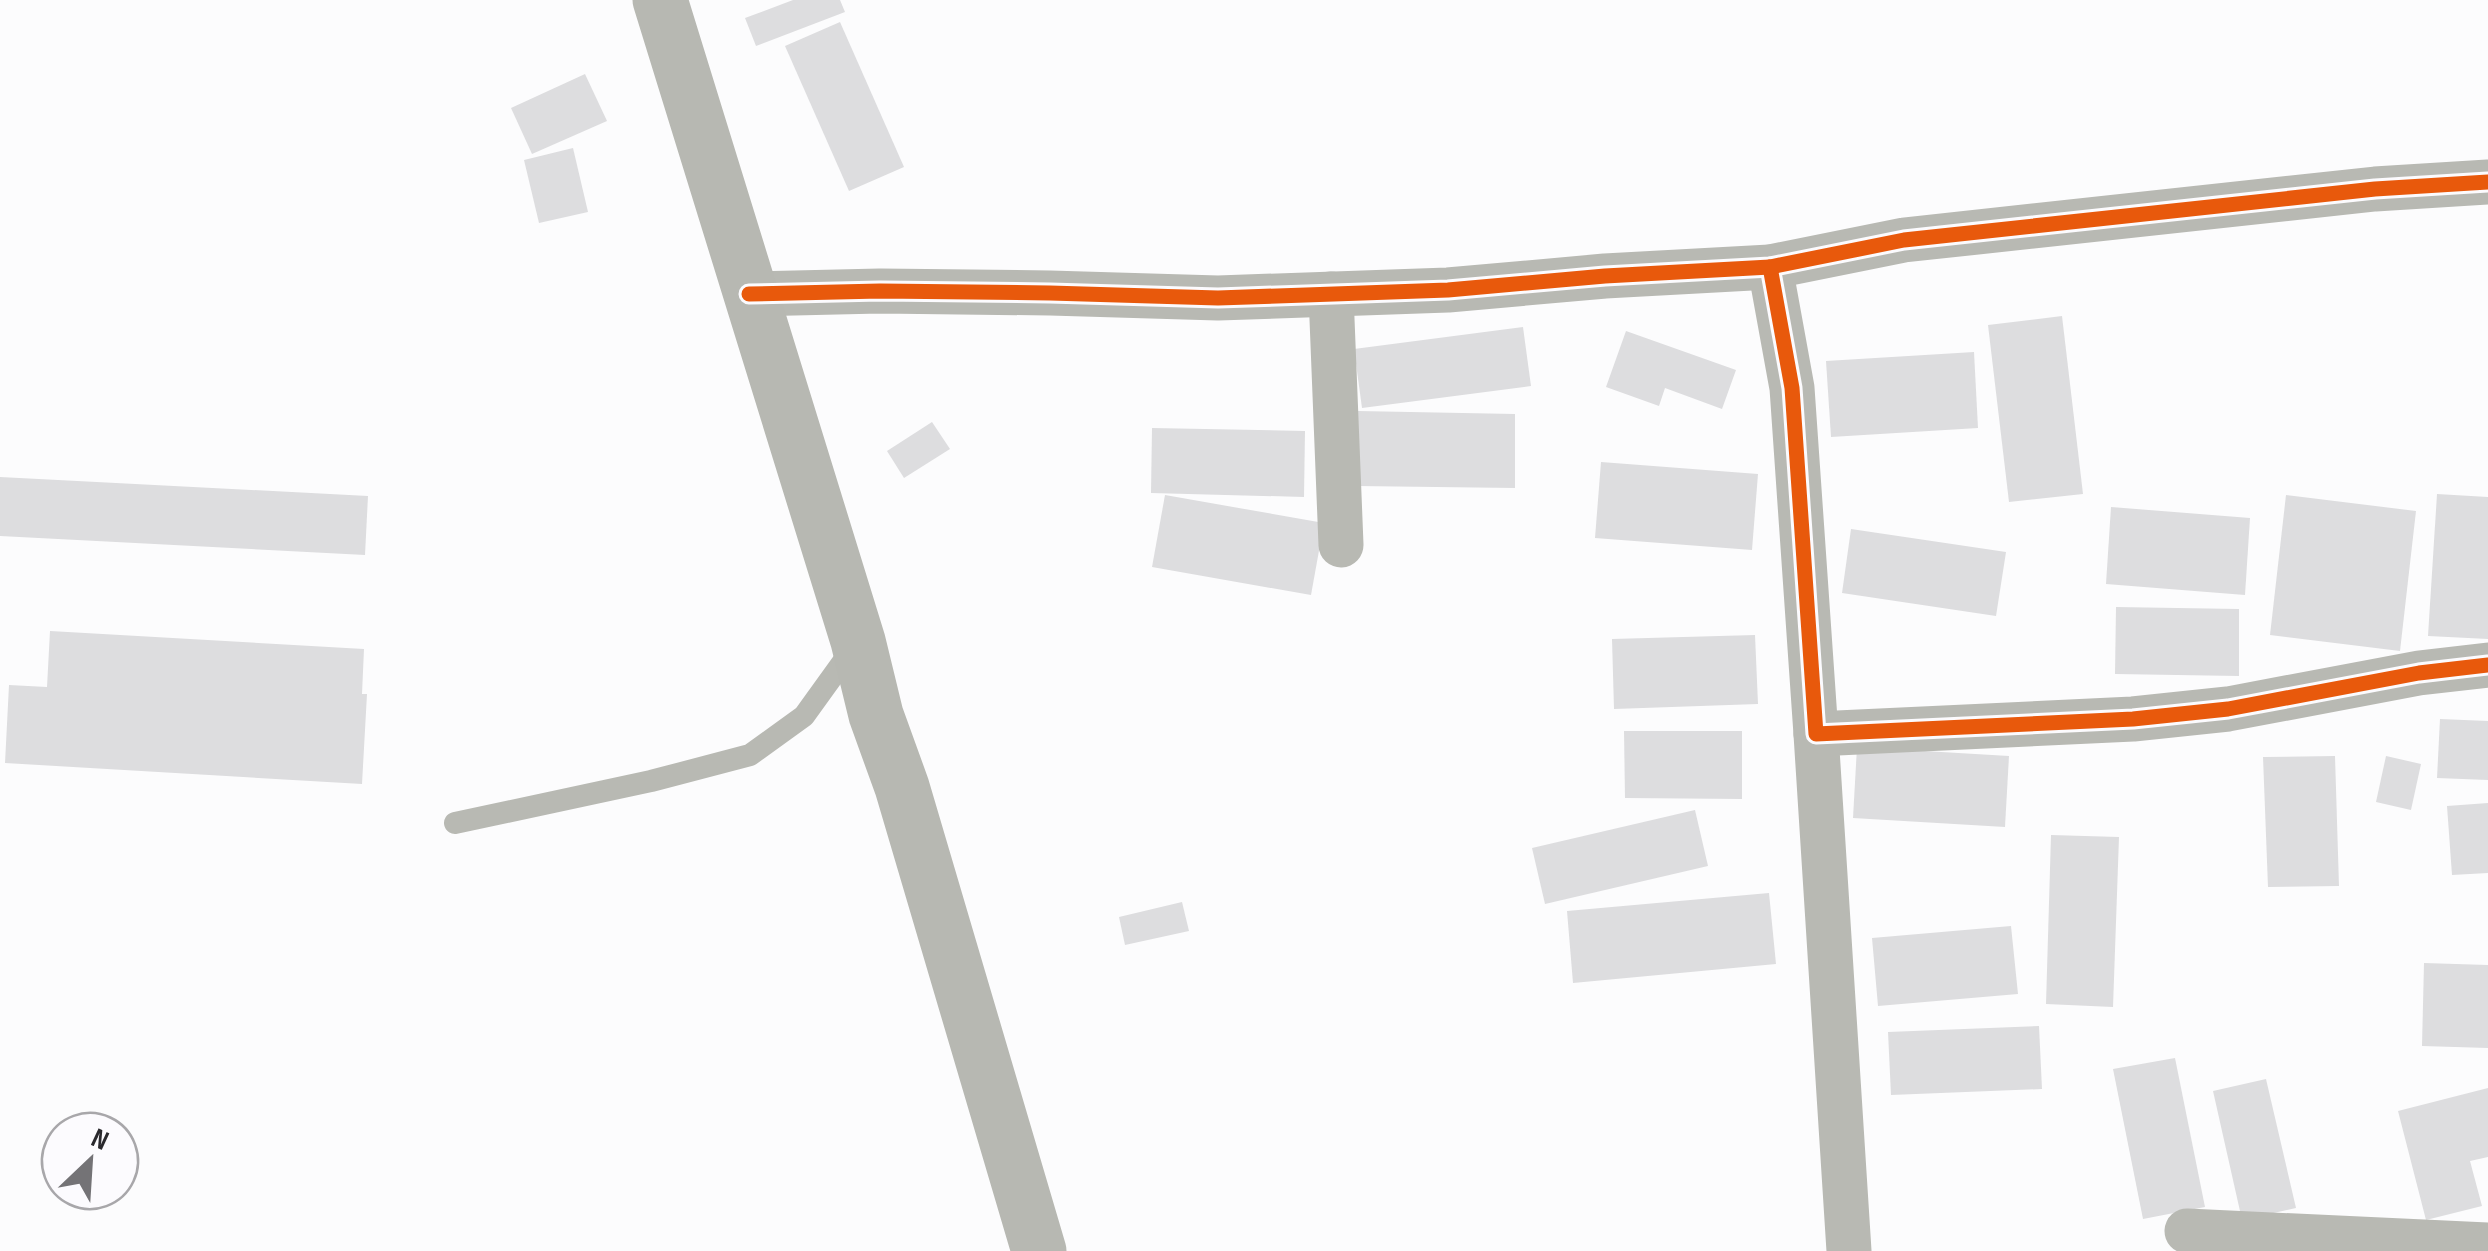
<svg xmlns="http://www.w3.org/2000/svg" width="2488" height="1251" font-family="'Sofia Sans Condensed',sans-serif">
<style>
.building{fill:#dddddf}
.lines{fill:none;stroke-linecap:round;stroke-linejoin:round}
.service{stroke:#b8b9b3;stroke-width:22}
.minor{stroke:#b8b9b3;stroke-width:45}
.secondary{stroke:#b7b8b2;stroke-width:55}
.cycleway-casing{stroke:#fcfbfe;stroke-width:21}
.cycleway{stroke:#e8590c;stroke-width:15}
</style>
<rect width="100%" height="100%" fill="#fcfcfd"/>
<!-- building -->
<g class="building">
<path d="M 793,0 L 840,0 L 845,12 L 756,46 L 745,18 Z"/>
<path d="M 840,22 L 904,167 L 849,191 L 785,46 Z"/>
<path d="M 585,74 L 607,121 L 532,154 L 511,108 Z"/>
<path d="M 573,148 L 588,212 L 539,223 L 524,160 Z"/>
<path d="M 2062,316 L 2083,494 L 2009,502 L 1988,325 Z"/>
<path d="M 1523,327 L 1531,386 L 1362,408 L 1354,349 Z"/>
<path d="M 1626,331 L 1736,370 L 1722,409 L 1665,388 L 1659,406 L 1606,387 Z"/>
<path d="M 1974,352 L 1978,428 L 1831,437 L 1826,361 Z"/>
<path d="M 1358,411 L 1515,414 L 1515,488 L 1357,486 Z"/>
<path d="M 932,422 L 950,449 L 904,478 L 887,451 Z"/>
<path d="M 1152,428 L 1305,431 L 1304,497 L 1151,493 Z"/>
<path d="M 1601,462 L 1758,474 L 1752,550 L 1595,538 Z"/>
<path d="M 0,477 L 368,496 L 365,555 L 0,536 Z"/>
<path d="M 2437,494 L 2488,497 L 2488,639 L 2428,636 Z"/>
<path d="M 1165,495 L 1324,523 L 1311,595 L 1152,567 Z"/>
<path d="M 2286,495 L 2416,511 L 2400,651 L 2270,635 Z"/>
<path d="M 2111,507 L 2250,518 L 2245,595 L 2106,584 Z"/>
<path d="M 1851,529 L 2006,552 L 1996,616 L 1842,593 Z"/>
<path d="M 2116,607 L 2239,609 L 2239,676 L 2115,674 Z"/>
<path d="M 50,631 L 364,649 L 362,694 L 367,694 L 362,784 L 5,763 L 9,685 L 47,687 Z"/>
<path d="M 1755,635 L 1758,704 L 1614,709 L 1612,639 Z"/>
<path d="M 2440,719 L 2488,721 L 2488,780 L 2437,778 Z"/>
<path d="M 1624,731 L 1742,731 L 1742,799 L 1625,798 Z"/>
<path d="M 1857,747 L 2009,756 L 2005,827 L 1853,818 Z"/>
<path d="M 2335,756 L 2339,886 L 2268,887 L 2263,757 Z"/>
<path d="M 2386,756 L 2421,764 L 2411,810 L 2376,802 Z"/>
<path d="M 2488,803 L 2488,873 L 2452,875 L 2447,806 Z"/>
<path d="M 1695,810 L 1708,866 L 1545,904 L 1532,848 Z"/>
<path d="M 2051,835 L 2119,837 L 2113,1007 L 2046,1004 Z"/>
<path d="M 1769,893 L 1776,964 L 1573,983 L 1567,911 Z"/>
<path d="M 1182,902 L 1189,931 L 1125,945 L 1119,917 Z"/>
<path d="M 2011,926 L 2018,994 L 1878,1006 L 1872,938 Z"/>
<path d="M 2424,963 L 2488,965 L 2488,1048 L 2422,1046 Z"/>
<path d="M 2039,1026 L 2042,1089 L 1891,1095 L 1888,1032 Z"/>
<path d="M 2175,1058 L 2205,1207 L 2143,1219 L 2113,1069 Z"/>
<path d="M 2266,1079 L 2296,1208 L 2242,1220 L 2213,1091 Z"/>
<path d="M 2488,1088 L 2488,1157 L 2470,1161 L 2482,1206 L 2426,1220 L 2398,1111 Z"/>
</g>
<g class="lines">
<!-- service -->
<path class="service" d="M 455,823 L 651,781 L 750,755 L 804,716 L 853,648"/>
<!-- minor -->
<g class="minor">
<path d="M 1770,267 L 1792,388 L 1816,734 L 2133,719 L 2228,709 L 2419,673 L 2488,665"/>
<path d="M 749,294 L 880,291 L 1050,293 L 1218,298 L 1448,290 L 1605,276 L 1770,267 L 1904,240 L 2375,189 L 2488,182"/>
<path d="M 1331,294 L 1341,545"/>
<path d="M 1816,734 L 1849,1251"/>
<path d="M 2187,1231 L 2488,1245"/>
</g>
<!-- secondary -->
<path class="secondary" d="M 660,0 L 858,641 L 876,715 L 902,787 L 1039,1251"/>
<defs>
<g id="cycleway">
<path d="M 1770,267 L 1792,388 L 1816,734 L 2133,719 L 2228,709 L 2419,673 L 2488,665"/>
<path d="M 749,294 L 880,291 L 1050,293 L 1218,298 L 1448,290 L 1605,276 L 1770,267 L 1904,240 L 2375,189 L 2488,182"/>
</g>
</defs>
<!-- cycleway casing -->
<use href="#cycleway" class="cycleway-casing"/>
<!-- cycleway -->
<use href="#cycleway" class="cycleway"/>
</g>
<!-- north arrow -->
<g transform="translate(90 1161) rotate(25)"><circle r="48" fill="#fcfbfe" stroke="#a8a7aa" stroke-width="2.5"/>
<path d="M0-8L18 38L0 25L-18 38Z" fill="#747376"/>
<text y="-15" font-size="28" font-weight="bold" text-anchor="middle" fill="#2a292d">N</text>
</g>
</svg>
